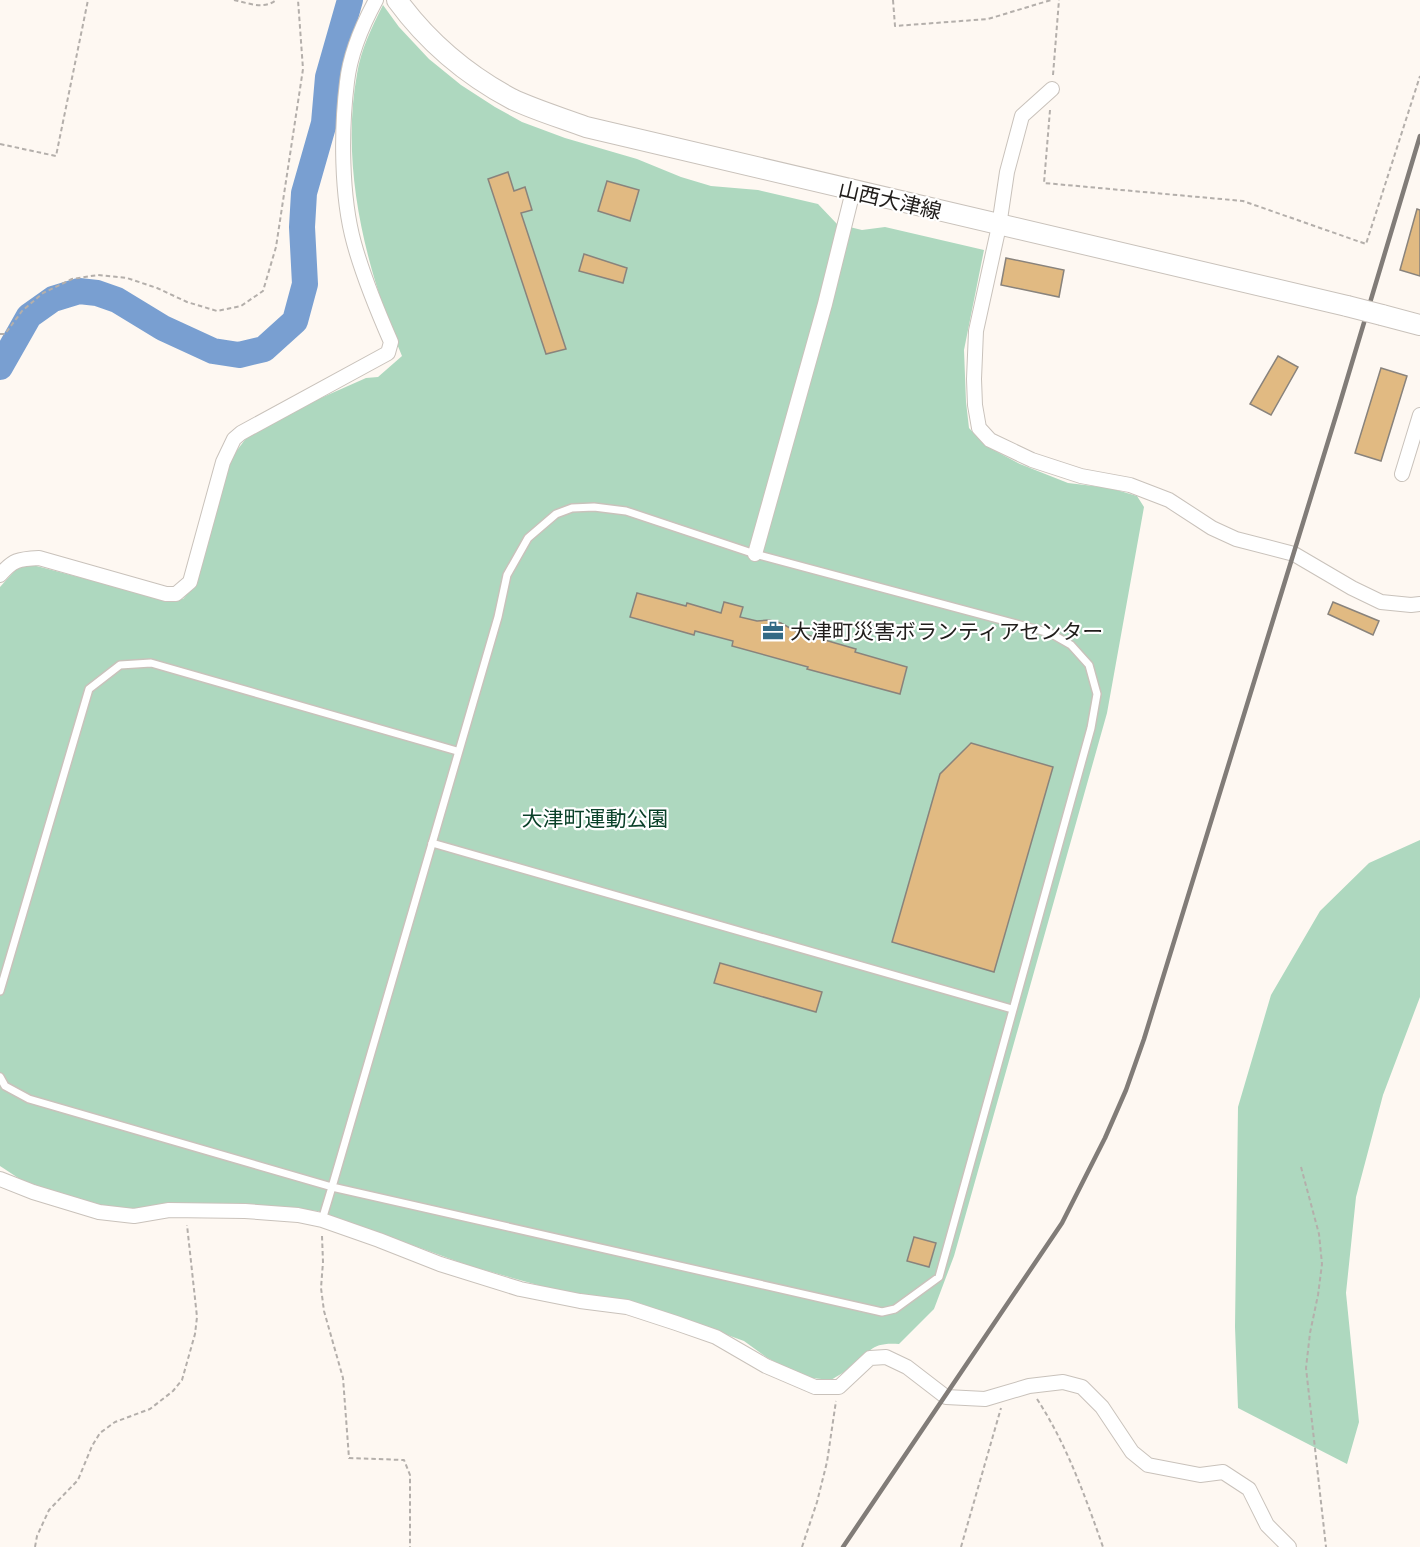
<svg xmlns="http://www.w3.org/2000/svg" width="1420" height="1547" font-family="Inter,'Noto Sans JP',sans-serif">
<style>
.green{fill:#aed8bf}
.lines{fill:none;stroke-linecap:round;stroke-linejoin:round}
.river{stroke:#799fd1;stroke-width:26}
.building{fill:#e1ba82;stroke:#89837c;stroke-width:1.5}
.lane-casing{stroke:#c9c2bb;stroke-width:10}
.street-casing{stroke:#c9c2bb;stroke-width:16}
.secondary-casing{stroke:#c9c2bb;stroke-width:22}
.path{stroke:#b4afab;stroke-width:2;stroke-dasharray:4.5 3;stroke-linecap:butt}
.lane{stroke:#fff;stroke-width:7}
.street{stroke:#fff;stroke-width:14}
.secondary{stroke:#fff;stroke-width:20}
.rail{stroke:#817c78;stroke-width:4.5}
.secondary-bridge-casing{stroke:#c9c2bb;stroke-width:22;stroke-linecap:butt}
.secondary-bridge{stroke:#fff;stroke-width:20}
.labels{text-anchor:middle;dominant-baseline:central;stroke-width:4.5;stroke-linejoin:round;paint-order:stroke}
.street-label{font-size:21px;fill:#201d1b;stroke:#fff}
.poi-label{font-size:21px;fill:#201d1b;stroke:#fff;text-anchor:start}
.park-label{font-size:21px;fill:#0a4129;stroke:#fff}
</style>
<rect width="100%" height="100%" fill="#fef8f2"/>
<!-- green -->
<g class="green">
<path d="M 383,5 L 399,27 L 429,59 L 461,85 L 495,107 L 522,122 L 565,138 L 637,159 L 681,177 L 711,186 L 758,190 L 818,204 L 837,224 L 862,230 L 885,227 L 984,250 L 964,350 L 966,402 L 969,428 L 986,446 L 1020,464 L 1068,483 L 1110,488 L 1137,496 L 1144,507 L 1107,713 L 954,1256 L 934,1309 L 899,1344 C 871,1342 871,1351 851,1367 C 845,1372 837,1376 831,1380 L 802,1377 L 766,1357 L 744,1341 L 642,1304 L 613,1298 L 570,1294 L 470,1266 L 318,1211 L 173,1203 L 123,1211 L 95,1207 L 35,1189 L 0,1166 L 0,587 L 19,566 L 29,564 L 166,600 L 183,599 L 193,587 L 228,469 L 235,453 L 247,437 L 296,409 L 366,378 L 378,377 L 402,356 C 366,269 340,168 357,74 C 361,49 372,27 383,5 Z"/>
<path d="M 1420,840 L 1420,997 L 1383,1095 L 1356,1197 L 1346,1293 L 1359,1422 L 1347,1464 L 1238,1408 L 1235,1327 L 1238,1107 L 1271,995 L 1320,911 L 1369,863 Z"/>
</g>
<g class="lines">
<!-- river -->
<path class="river" d="M 0,367 L 29,316 L 53,299 L 79,291 L 97,293 L 117,300 L 163,328 L 213,351 L 239,355 L 264,349 L 295,321 L 305,284 L 302,227 L 304,193 L 324,123 L 328,77 L 350,0"/>
</g>
<!-- building -->
<g class="building">
<path d="M 508,172 L 514,191 L 525,187 L 532,210 L 521,213 L 566,349 L 546,354 L 488,179 Z"/>
<path d="M 607,181 L 639,190 L 630,221 L 598,211 Z"/>
<path d="M 1417,209 L 1420,210 L 1420,276 L 1400,270 Z"/>
<path d="M 584,254 L 627,268 L 623,283 L 579,271 Z"/>
<path d="M 1006,258 L 1064,270 L 1059,297 L 1001,285 Z"/>
<path d="M 1278,356 L 1298,367 L 1271,415 L 1250,404 Z"/>
<path d="M 1381,368 L 1407,376 L 1381,461 L 1355,453 Z"/>
<path d="M 637,593 L 686,606 L 687,603 L 721,613 L 724,602 L 743,607 L 740,617 L 757,621 L 769,620 L 781,623 L 797,632 L 856,649 L 855,652 L 907,667 L 900,694 L 807,669 L 808,667 L 732,646 L 733,641 L 695,631 L 694,635 L 630,617 Z"/>
<path d="M 1333,602 L 1379,621 L 1373,635 L 1328,614 Z"/>
<path d="M 971,743 L 1053,767 L 994,972 L 892,942 L 940,774 Z"/>
<path d="M 720,963 L 822,992 L 816,1012 L 714,983 Z"/>
<path d="M 914,1237 L 936,1243 L 929,1267 L 907,1261 Z"/>
</g>
<g class="lines">
<defs>
<g id="lane">
<path d="M 432,843 L 1012,1009"/>
<path d="M 0,991 L 89,689 L 120,665 L 151,663 L 457,751"/>
<path d="M 0,1077 L 5,1086 L 29,1099 L 332,1187 L 882,1312 L 895,1309 L 939,1277 L 1091,728 L 1097,694 L 1089,665 L 1071,645 L 1050,633 L 755,554 L 626,511 L 594,507 L 572,508 L 556,514 L 528,538 L 507,575 L 498,617 L 332,1187 L 322,1220"/>
</g>
<g id="street">
<path d="M 1052,89 L 1022,116 L 1007,172 L 999,226 L 976,331 L 974,379 L 975,405 L 979,428 L 990,440 L 1032,460 L 1081,476 L 1130,485 L 1169,500 L 1212,528 L 1236,539 L 1294,554 L 1352,588 L 1381,602 L 1411,605 L 1420,604"/>
<path d="M 1402,474 L 1420,415"/>
<path d="M 755,554 L 825,304 L 853,191"/>
<path d="M 0,575 C 13,560 18,559 39,558 L 166,594 L 176,594 L 190,582 L 223,462 L 234,439 L 241,433 L 388,353 L 391,342 C 377,310 363,276 354,243 C 341,196 341,130 347,82 C 350,55 363,24 376,0"/>
<path d="M 0,1179 L 33,1192 L 99,1212 L 134,1216 L 169,1210 L 245,1211 L 298,1215 L 322,1220 L 379,1240 L 440,1264 L 520,1289 L 580,1301 L 627,1307 L 676,1323 L 716,1337 L 766,1366 L 815,1387 L 839,1387 L 870,1358 L 886,1357 L 907,1367 L 946,1397 L 985,1399 L 1029,1386 L 1063,1382 L 1082,1387 L 1102,1407 L 1132,1452 L 1148,1465 L 1200,1475 L 1223,1472 L 1249,1489 L 1267,1525 L 1289,1547"/>
</g>
<g id="secondary">
<path d="M 397,0 C 427,41 467,75 512,99 C 535,110 562,118 586,127 L 1347,306"/>
<path d="M 1382,315 L 1420,325"/>
</g>
</defs>
<!-- lane casing -->
<use href="#lane" class="lane-casing"/>
<!-- street casing -->
<use href="#street" class="street-casing"/>
<!-- secondary casing -->
<use href="#secondary" class="secondary-casing"/>
<!-- path -->
<g class="path">
<path d="M 234,0 C 248,3 264,10 276,0"/>
<path d="M 893,0 L 895,26 L 988,19 L 1051,0"/>
<path d="M 1053,75 L 1059,0"/>
<path d="M 1050,110 L 1044,183 L 1243,201 L 1366,244 L 1420,76"/>
<path d="M 0,144 L 56,156 L 88,0"/>
<path d="M 0,334 L 5,334 L 22,311 L 43,293 L 72,279 L 98,275 L 127,278 L 157,288 L 187,302 L 217,311 L 241,306 L 263,291 L 276,247 L 303,69 L 298,0"/>
<path d="M 1301,1167 L 1319,1234 L 1322,1264 L 1318,1295 L 1310,1333 L 1306,1368 L 1326,1547"/>
<path d="M 322,1236 L 323,1262 L 321,1288 L 324,1311 L 343,1378 L 349,1458 L 404,1460 L 410,1475 L 410,1547"/>
<path d="M 1037,1399 C 1067,1445 1085,1496 1103,1547"/>
<path d="M 35,1547 L 37,1536 L 49,1510 L 78,1480 L 92,1446 L 100,1433 L 115,1422 L 150,1409 L 173,1391 L 182,1380 L 195,1334 L 197,1317 L 187,1225"/>
<path d="M 802,1547 L 817,1502 L 827,1462 L 836,1401"/>
<path d="M 961,1547 L 1001,1408"/>
</g>
<!-- lane -->
<use href="#lane" class="lane"/>
<!-- street -->
<use href="#street" class="street"/>
<!-- secondary -->
<use href="#secondary" class="secondary"/>
<!-- rail -->
<path class="rail" d="M 843,1547 L 1062,1223 L 1105,1138 L 1126,1090 L 1144,1039 L 1339,406 L 1420,136"/>
<defs>
<path id="secondary-bridge" d="M 1347,306 L 1382,315"/>
</defs>
<!-- secondary-bridge casing -->
<use href="#secondary-bridge" class="secondary-bridge-casing"/>
<!-- secondary-bridge -->
<use href="#secondary-bridge" class="secondary-bridge"/>
</g>
<!-- icons -->
<defs>
<symbol id="office-bare" viewBox="-9 -9 18 18"><path d="M-6-3h4V-5.5h4V-3h4V5H-6ZM-1-4.5V-3h2v-1.5ZM-6 0V1H6V0Z" fill="#336a85" stroke="#fff" stroke-width="2.5" paint-order="stroke"/></symbol>
</defs>
<g fill-rule="evenodd">
<use href="#office-bare" x="758" y="616" width="30" height="30"/>
</g>
<g class="labels">
<!-- street labels -->
<g class="street-label">
<text transform="translate(890 200) rotate(13)">山西大津線</text>
</g>
<!-- poi labels -->
<g class="poi-label">
<text x="790" y="631">大津町災害ボランティアセンター</text>
</g>
<!-- park labels -->
<g class="park-label">
<text x="595" y="818">大津町運動公園</text>
</g>
</g>
</svg>
